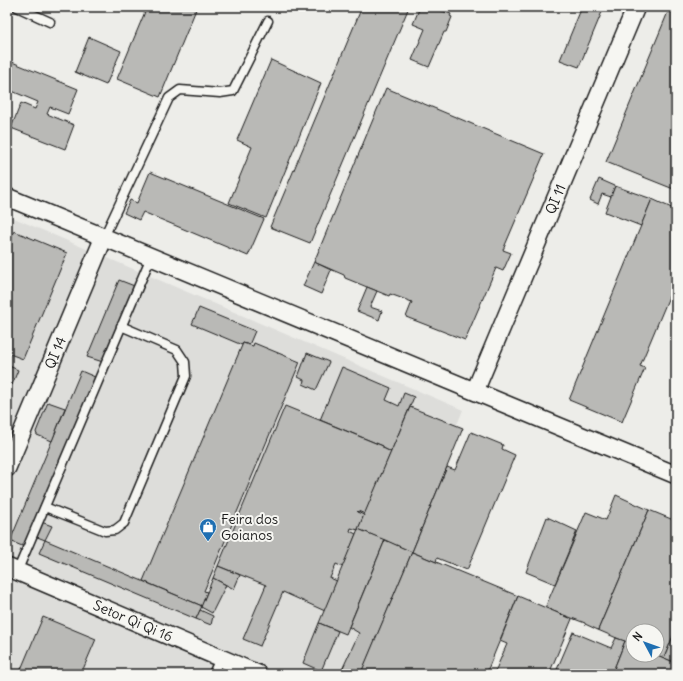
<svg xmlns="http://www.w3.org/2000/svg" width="683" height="681" font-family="Delius,sans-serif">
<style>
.built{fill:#ddddda}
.building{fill:#b9b9b6;stroke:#1c1c1c}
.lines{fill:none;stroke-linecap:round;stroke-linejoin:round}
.lane-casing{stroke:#1c1c1c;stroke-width:11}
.street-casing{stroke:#1c1c1c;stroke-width:20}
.lane{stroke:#f6f6f2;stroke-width:8}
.street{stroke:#f6f6f2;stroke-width:17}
.labels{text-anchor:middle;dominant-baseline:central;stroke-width:4;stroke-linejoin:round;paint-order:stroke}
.street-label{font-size:14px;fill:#1c1c1c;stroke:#f6f6f2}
.poi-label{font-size:14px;fill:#1c1c1c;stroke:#f6f6f2;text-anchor:start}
</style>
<rect width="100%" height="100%" fill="#edede9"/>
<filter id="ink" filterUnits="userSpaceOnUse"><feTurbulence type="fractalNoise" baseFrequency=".025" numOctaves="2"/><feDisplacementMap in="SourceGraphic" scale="8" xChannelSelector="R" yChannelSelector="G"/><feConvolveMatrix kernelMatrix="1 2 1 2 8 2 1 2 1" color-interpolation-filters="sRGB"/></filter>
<g filter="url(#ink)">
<!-- built -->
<path class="built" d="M 7,215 L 463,410 L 355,674 L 7,674 Z"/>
<!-- building -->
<g class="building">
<path d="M 147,7 L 197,7 L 160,97 L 117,79 Z"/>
<path d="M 362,7 L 409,7 L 310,243 L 270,227 Z"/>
<path d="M 420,7 L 437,7 L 436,9 L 451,14 L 450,16 L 452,17 L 446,32 L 444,32 L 429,67 L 412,60 L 425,29 L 413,24 Z"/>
<path d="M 582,7 L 604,7 L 579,67 L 560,60 Z"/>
<path d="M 670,7 L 676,7 L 676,190 L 606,162 Z"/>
<path d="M 89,37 L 121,51 L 106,85 L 75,72 Z"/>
<path d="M 7,60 L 78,89 L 68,114 L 50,107 L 47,114 L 74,125 L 65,149 L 11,128 L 21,103 L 35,109 L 38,102 L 7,89 Z"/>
<path d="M 271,60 L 321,83 L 266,218 L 229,203 L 252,147 L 237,140 Z"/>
<path d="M 386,88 L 544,154 L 503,250 L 511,253 L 503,271 L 496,268 L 465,340 L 406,317 L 412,302 L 390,294 L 389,296 L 345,278 L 344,275 L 314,262 Z"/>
<path d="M 150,172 L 264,219 L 248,256 L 143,212 L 139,220 L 124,213 L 130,200 L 137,203 Z"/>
<path d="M 599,179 L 615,186 L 611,197 L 602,194 L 598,204 L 590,200 Z"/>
<path d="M 615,186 L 652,199 L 641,226 L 605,212 Z"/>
<path d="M 652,199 L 676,210 L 676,280 L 640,366 L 645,368 L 622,422 L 569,400 Z"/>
<path d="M 14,231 L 67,253 L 23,359 L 7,353 L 7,248 Z"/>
<path d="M 314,262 L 331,270 L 321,294 L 303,286 Z"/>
<path d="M 119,280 L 137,287 L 132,298 L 137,300 L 135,306 L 130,304 L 103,362 L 87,357 Z"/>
<path d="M 367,287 L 377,291 L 370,307 L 382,311 L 379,320 L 357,311 Z"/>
<path d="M 199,308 L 255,331 L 249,345 L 243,343 L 242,345 L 192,324 Z"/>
<path d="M 243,343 L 253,346 L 254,343 L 300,362 L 204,591 L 207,592 L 202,606 L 143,581 Z"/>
<path d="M 307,353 L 329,362 L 316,390 L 303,384 L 304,380 L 298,377 Z"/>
<path d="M 7,365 L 18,370 L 12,385 L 7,383 Z"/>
<path d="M 342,367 L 391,388 L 386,400 L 399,406 L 404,393 L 414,397 L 391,452 L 383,448 L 383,446 L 320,420 Z"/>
<path d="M 81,371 L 95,377 L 36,520 L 52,526 L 45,540 L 32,535 L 27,548 L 10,541 Z"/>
<path d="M 48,402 L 65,408 L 52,441 L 37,435 L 36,432 Z"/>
<path d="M 285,406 L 383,446 L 383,448 L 391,452 L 365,514 L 358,511 L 357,512 L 364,515 L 358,530 L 351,528 L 350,531 L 356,534 L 343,567 L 336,564 L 330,578 L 337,581 L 325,611 L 283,592 L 260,646 L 243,639 L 266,585 L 218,566 Z"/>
<path d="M 410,407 L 463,428 L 412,552 L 358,529 Z"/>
<path d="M 471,432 L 503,445 L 502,449 L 515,455 L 467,570 L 437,558 L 436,562 L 412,552 L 447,467 L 455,470 Z"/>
<path d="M 616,495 L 649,510 L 598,630 L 585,624 L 585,623 L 545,608 L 586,512 L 606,520 Z"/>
<path d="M 649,510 L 676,521 L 676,629 L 664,658 L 657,655 L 657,631 L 633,631 L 633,645 L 598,630 Z"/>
<path d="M 547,517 L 577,531 L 555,584 L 526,572 Z"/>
<path d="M 358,529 L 385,540 L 346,634 L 319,623 Z"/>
<path d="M 45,540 L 202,606 L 196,619 L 39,553 Z"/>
<path d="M 385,540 L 412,552 L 361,674 L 340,674 L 359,633 L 349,627 Z"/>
<path d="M 412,552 L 518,596 L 486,674 L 361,673 Z"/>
<path d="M 218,566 L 240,575 L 234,589 L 213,578 Z"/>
<path d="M 213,578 L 226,585 L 212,613 L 201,607 Z"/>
<path d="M 518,596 L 572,619 L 549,674 L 494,674 L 507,644 L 500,641 Z"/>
<path d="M 200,610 L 213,616 L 211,625 L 196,619 Z"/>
<path d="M 43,617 L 96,639 L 81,674 L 19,674 Z"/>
<path d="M 319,623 L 338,631 L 321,671 L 303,663 Z"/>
<path d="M 676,629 L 676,663 L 664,658 Z"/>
<path d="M 573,632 L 611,648 L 616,638 L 625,641 L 612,674 L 555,674 Z"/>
<path d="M 625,641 L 633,645 L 633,655 L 657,655 L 676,663 L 676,674 L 612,674 Z"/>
</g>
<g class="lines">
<defs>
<g id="lane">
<path d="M 17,7 L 50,22"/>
<path d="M 104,237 L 169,98 L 180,90 L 220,93 L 233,91 L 268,21"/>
<path d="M 45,507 L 105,531 L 115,530 L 124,523 L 186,376 L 185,362 L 177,350 L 121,326"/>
<path d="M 17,572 L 151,257"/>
<path d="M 213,674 L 220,658"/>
</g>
<g id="street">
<path d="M 7,197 L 676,475"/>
<path id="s1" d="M 475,391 L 636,7"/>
<path id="s2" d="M 7,468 L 104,237"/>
<path id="s3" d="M 7,567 L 258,674"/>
</g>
</defs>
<!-- lane casing -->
<use href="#lane" class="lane-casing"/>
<!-- street casing -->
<use href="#street" class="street-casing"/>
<!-- lane -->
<use href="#lane" class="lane"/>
<!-- street -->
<use href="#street" class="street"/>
</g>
</g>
<!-- icons -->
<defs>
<symbol id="shop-pin" viewBox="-11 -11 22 30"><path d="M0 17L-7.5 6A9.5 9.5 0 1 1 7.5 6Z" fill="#1f6fb2" stroke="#f6f6f2"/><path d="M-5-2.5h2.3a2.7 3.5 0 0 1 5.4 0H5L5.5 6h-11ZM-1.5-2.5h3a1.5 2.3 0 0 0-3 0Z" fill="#fff"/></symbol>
</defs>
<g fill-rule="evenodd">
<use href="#shop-pin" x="198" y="517" width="20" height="27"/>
</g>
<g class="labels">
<!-- street labels -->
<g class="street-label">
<text stroke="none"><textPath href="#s1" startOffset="208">QI 11</textPath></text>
<text stroke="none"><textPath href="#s2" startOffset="125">QI 14</textPath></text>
<text stroke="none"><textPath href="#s3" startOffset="137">Setor Qi Qi 16</textPath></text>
</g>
<!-- poi labels -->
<g class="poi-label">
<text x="221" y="519">Feira dos<tspan x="221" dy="16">Goianos</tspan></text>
</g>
</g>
<!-- margin -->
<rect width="683" height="681" fill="none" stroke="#f6f6f2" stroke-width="24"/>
<rect x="12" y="12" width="659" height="657" fill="none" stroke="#1c1c1c" stroke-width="1.5" filter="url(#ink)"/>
<!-- north arrow -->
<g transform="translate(645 643) rotate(311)"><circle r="19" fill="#f6f6f2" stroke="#9f9f9c"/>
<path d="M0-3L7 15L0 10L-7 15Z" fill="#1f6fb2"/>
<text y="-6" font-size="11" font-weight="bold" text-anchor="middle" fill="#1c1c1c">N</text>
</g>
</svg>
